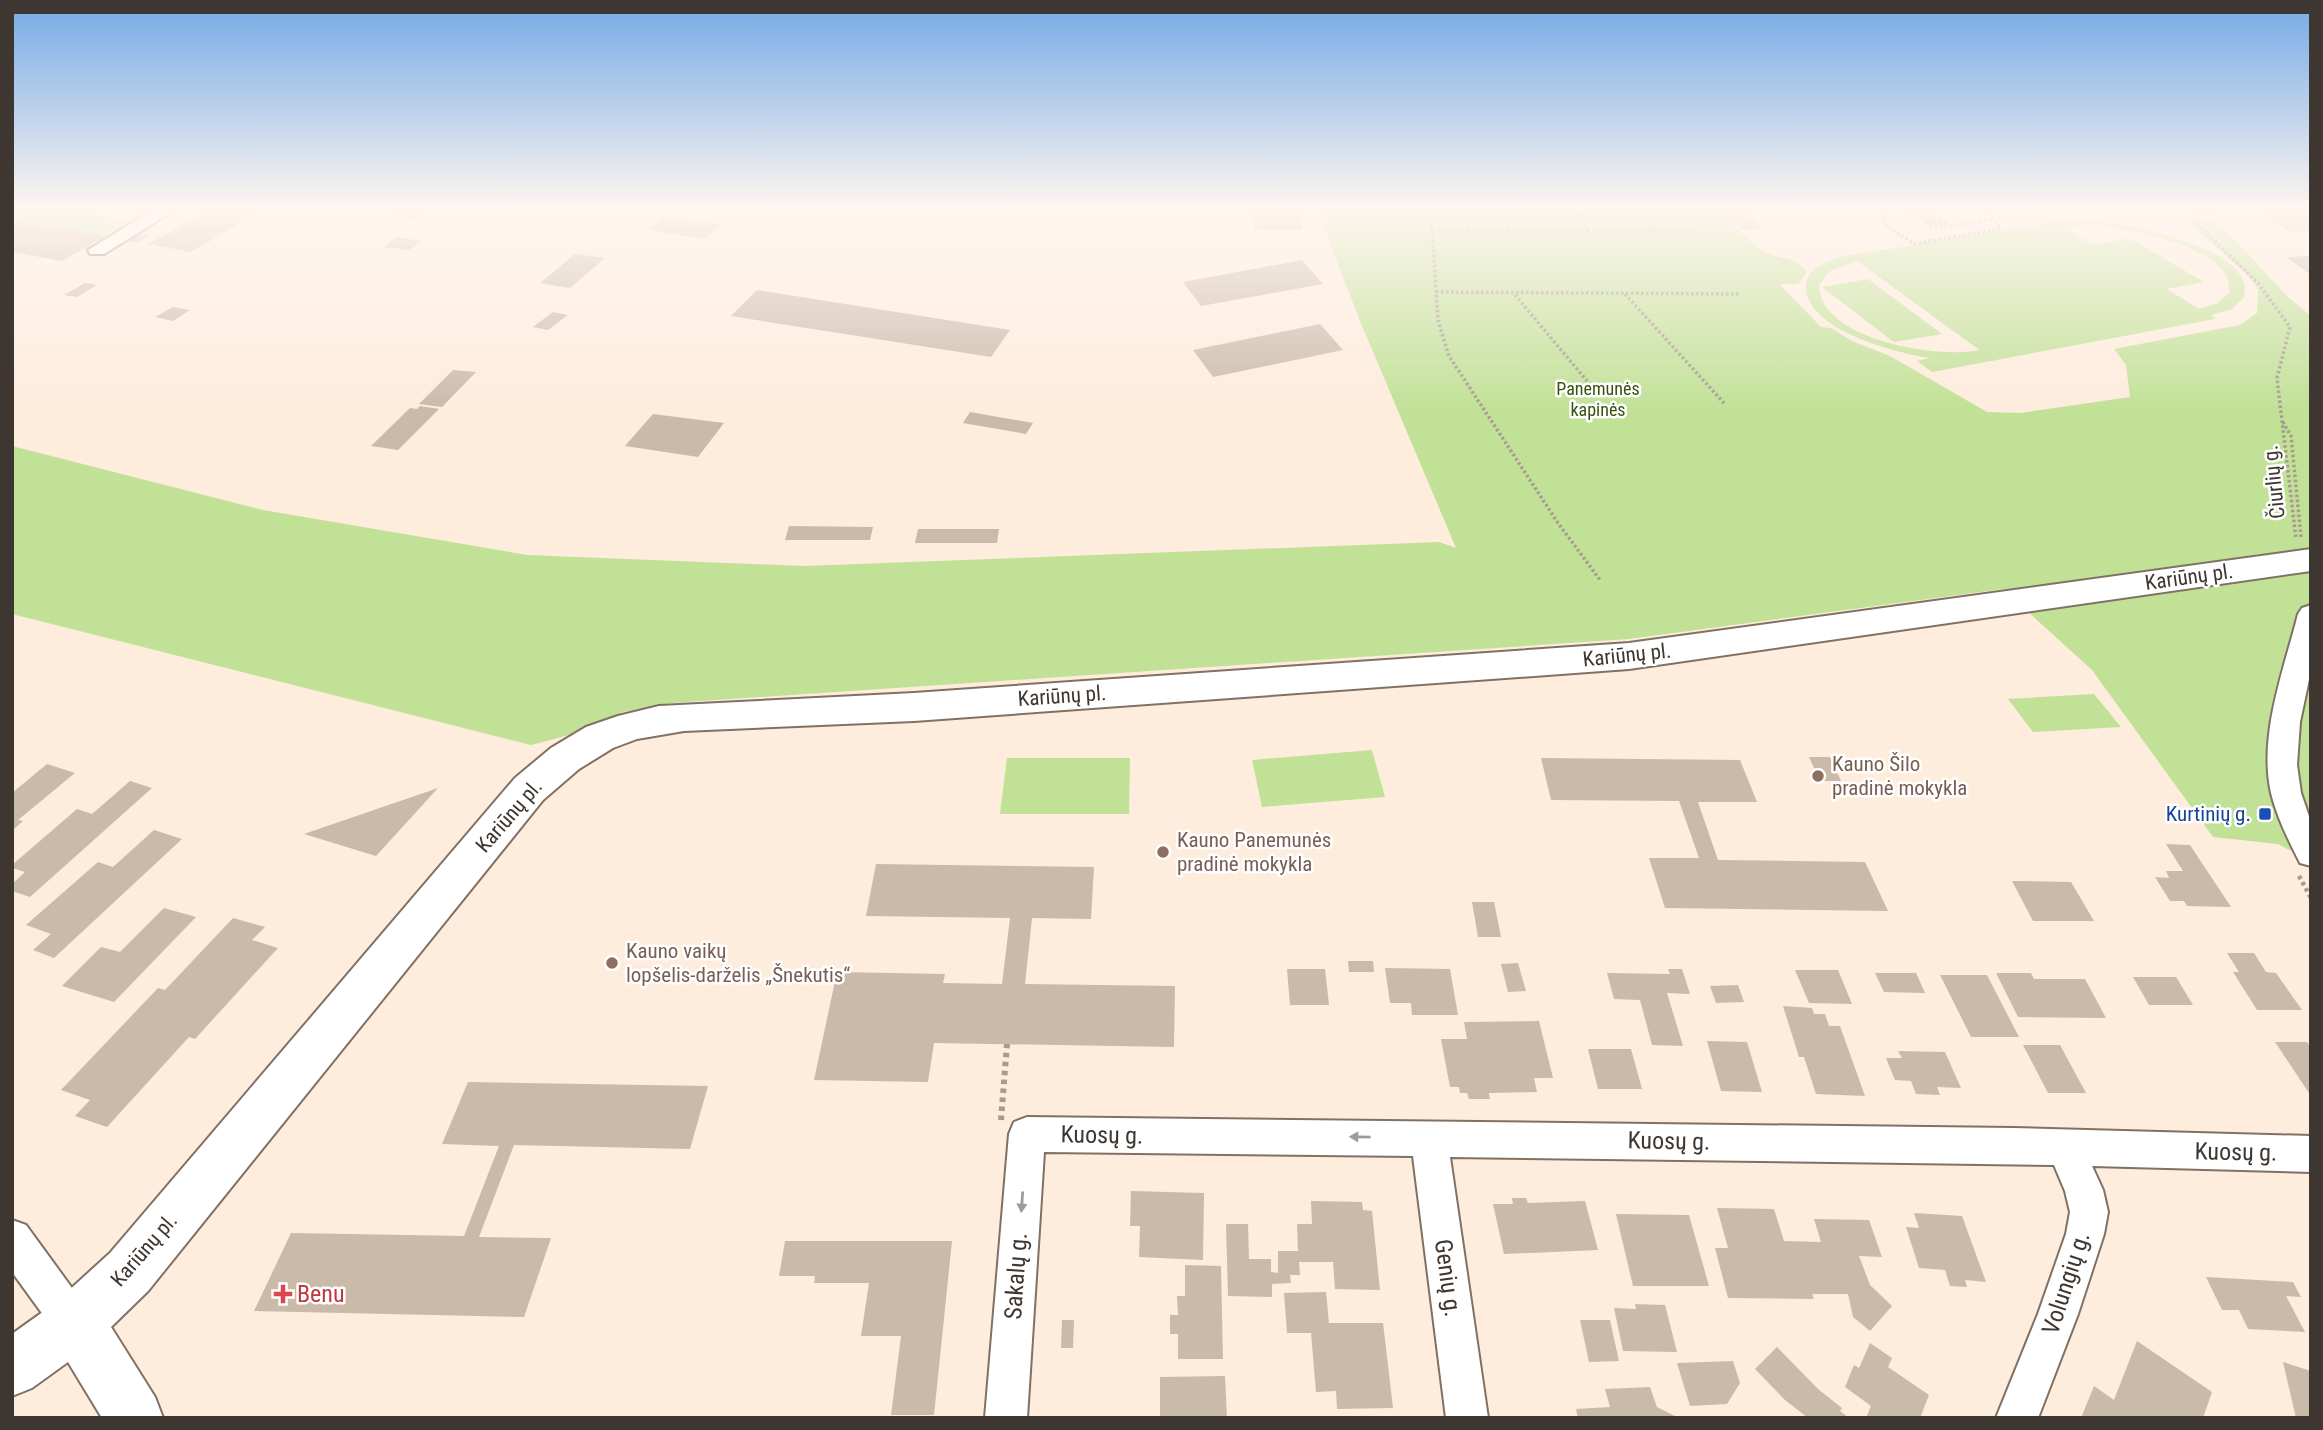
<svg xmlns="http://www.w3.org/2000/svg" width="2323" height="1430" font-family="'Roboto Condensed',sans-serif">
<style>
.green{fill:#c1e197;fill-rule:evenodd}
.building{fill:#cabaaa}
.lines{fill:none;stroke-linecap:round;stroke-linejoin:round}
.street-casing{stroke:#817164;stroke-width:4}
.secondary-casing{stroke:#817164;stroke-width:4}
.path-far2{stroke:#a79a8f;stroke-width:3.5;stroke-dasharray:2.5 2.5;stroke-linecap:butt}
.path-far1{stroke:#a79a8f;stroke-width:4.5;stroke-dasharray:3.5 3.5;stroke-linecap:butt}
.path{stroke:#a79a8f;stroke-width:6;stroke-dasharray:4.5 4.5;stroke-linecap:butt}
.street{fill:#fff;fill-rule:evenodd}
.secondary{fill:#fff;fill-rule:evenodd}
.oneway{fill:#9e9b98}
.education-dot{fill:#8d6e63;stroke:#fff;stroke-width:2.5}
.transit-dot{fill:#1a4fb4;stroke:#fff;stroke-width:2.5}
.health-dot{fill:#e0444e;stroke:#fff;stroke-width:2.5}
.labels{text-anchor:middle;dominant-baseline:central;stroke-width:5;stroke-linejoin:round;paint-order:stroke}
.far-park-label{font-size:18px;fill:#39500f;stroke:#fff}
.street-label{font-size:21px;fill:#3e3731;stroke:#fff}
.education-label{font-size:21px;fill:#785e54;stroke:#fff;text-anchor:start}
.transit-label{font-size:21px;fill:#164399;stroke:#fff;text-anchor:end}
.near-street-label{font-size:24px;fill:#3e3731;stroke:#fff}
.near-health-label{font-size:24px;fill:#be3a42;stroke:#fff;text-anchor:start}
</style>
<rect width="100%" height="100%" fill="#feecdd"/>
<!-- green -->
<g class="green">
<path d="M 12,210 L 68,210 L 134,221 L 106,236 L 12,220 Z"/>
<path d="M 1317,210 L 1720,210 C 1733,223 1747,240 1762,250 C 1776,260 1795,255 1807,272 L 1798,284 L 1779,284 L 1821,327 L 1831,328 L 1852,341 L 1890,356 L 1987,412 L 2020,413 L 2130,397 L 2126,365 L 2114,349 L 2240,325 L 2257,313 L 2258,289 L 2245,272 L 2179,216 L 2217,221 L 2289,298 L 2311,316 L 2311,861 L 2278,844 L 2213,837 L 2092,670 L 2003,589 L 1629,639 L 671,703 L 623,712 L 569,735 L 531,745 L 12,614 L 12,446 L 263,510 L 527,555 L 804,566 L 1439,542 L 1456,548 L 1360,321 Z"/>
<path d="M 2085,220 C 2117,222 2258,246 2244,297 L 2232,309 L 2211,315 L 2215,319 L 1932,372 L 1917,361 L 1930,358 C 1897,353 1805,330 1806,286 C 1806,269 1826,261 1840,257 L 2059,221 ZM 2092,225 C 2123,227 2237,247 2229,293 L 2218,303 L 2199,309 L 2167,289 L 2204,282 L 2129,238 L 2093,245 L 2065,228 ZM 1857,261 L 1978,349 L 1979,350 C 1938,359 1820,340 1819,285 L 1830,271 Z"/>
<path d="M 1868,279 L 1942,334 L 1894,342 L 1822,287 Z"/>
<path d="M 2094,694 L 2121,727 L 2033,732 L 2008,699 Z"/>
<path d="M 1372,750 L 1385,797 L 1262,807 L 1252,760 Z"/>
<path d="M 1007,758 L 1130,758 L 1129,814 L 1000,814 Z"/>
</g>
<!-- building -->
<g class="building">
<path d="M 208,210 L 262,210 L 191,252 L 148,244 Z"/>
<path d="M 402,210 L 429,210 L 416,220 L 393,216 Z"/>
<path d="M 1253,210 L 1300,210 L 1302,230 L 1254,229 Z"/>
<path d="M 1745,212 L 1762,228 L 1742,230 L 1725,213 Z"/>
<path d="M 2311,212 L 2311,231 L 2290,232 L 2265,214 Z"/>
<path d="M 664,216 L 721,225 L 705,239 L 648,230 Z"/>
<path d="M 12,220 L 106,236 L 62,261 L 12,252 Z"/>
<path d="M 139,234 L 151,235 L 137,243 L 125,241 Z"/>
<path d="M 396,237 L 422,241 L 409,250 L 384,247 Z"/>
<path d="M 575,254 L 605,258 L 570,288 L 540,283 Z"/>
<path d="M 2311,256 L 2311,275 L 2286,257 Z"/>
<path d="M 1302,260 L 1323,284 L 1201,306 L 1183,282 Z"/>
<path d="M 85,283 L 97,285 L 77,297 L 64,295 Z"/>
<path d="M 757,290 L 1010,330 L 991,357 L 731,316 Z"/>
<path d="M 173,307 L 190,310 L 173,321 L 155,317 Z"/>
<path d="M 553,312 L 568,315 L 548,330 L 533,327 Z"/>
<path d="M 1320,324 L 1343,350 L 1213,377 L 1193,350 Z"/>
<path d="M 453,370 L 476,372 L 442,407 L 419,404 Z"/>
<path d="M 420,406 L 439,409 L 398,450 L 371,446 L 410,408 L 417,409 Z"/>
<path d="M 970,412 L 1033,423 L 1026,434 L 963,423 Z"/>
<path d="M 653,414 L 724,423 L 698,457 L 625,446 Z"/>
<path d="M 789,526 L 873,527 L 870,540 L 785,540 Z"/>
<path d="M 918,529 L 999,529 L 997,543 L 915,543 Z"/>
<path d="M 1809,757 L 1830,757 L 1841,781 L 1820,781 Z"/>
<path d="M 1541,758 L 1740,760 L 1757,802 L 1698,802 L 1718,860 L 1865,862 L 1888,911 L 1665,908 L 1649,858 L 1699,858 L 1679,801 L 1551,800 Z"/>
<path d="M 47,764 L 75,773 L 18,820 L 23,821 L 12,831 L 12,793 Z"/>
<path d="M 130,781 L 152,788 L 30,897 L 12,891 L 12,884 L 25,872 L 12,868 L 12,865 L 77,809 L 92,814 Z"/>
<path d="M 438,788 L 376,856 L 304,834 Z"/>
<path d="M 154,830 L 182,839 L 54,958 L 33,950 L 51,934 L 26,925 L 98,862 L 113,867 Z"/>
<path d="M 2166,844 L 2190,845 L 2231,907 L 2187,906 L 2184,901 L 2170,901 L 2155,877 L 2169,878 L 2166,871 L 2183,871 Z"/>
<path d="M 876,864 L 1094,867 L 1091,919 L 1032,918 L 1025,984 L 1175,986 L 1174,1047 L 934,1043 L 928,1082 L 814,1080 L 837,972 L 945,974 L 943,983 L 1002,984 L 1010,918 L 866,916 Z"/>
<path d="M 2012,881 L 2071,882 L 2094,921 L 2033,921 Z"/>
<path d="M 1472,902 L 1494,902 L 1501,937 L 1478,937 Z"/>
<path d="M 164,908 L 196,917 L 114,1002 L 62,986 L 101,947 L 120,952 Z"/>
<path d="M 233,918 L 265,927 L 252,940 L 278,948 L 195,1039 L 189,1037 L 107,1127 L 75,1116 L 90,1100 L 61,1090 L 158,988 L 165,990 Z"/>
<path d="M 2227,953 L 2254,953 L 2266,972 L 2276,973 L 2302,1010 L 2257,1010 L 2233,972 L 2239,972 Z"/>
<path d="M 1348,961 L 1373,961 L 1374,972 L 1349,972 Z"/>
<path d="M 1518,963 L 1526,991 L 1508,992 L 1501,964 Z"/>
<path d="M 1385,968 L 1450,969 L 1458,1015 L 1412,1015 L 1411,1003 L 1390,1003 Z"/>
<path d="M 1287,969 L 1325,969 L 1329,1005 L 1290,1005 Z"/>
<path d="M 1668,969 L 1682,969 L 1690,994 L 1667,993 L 1683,1046 L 1652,1045 L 1640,1000 L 1614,999 L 1607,973 L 1670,974 Z"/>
<path d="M 1795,970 L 1838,970 L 1852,1004 L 1809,1003 Z"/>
<path d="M 1875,973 L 1916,973 L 1925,993 L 1884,992 Z"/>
<path d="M 1996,973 L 2031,973 L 2034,979 L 2085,979 L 2106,1018 L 2018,1017 Z"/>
<path d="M 1940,975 L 1987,975 L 2019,1037 L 1971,1037 Z"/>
<path d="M 2133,977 L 2176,977 L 2193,1005 L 2149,1005 Z"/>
<path d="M 1738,985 L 1744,1002 L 1716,1003 L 1710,986 Z"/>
<path d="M 1783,1006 L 1812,1008 L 1814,1014 L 1825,1014 L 1829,1026 L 1840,1026 L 1865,1096 L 1816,1094 L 1804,1057 L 1799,1057 Z"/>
<path d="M 1539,1021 L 1553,1078 L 1534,1078 L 1537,1092 L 1489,1093 L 1490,1099 L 1469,1099 L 1467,1093 L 1460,1093 L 1459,1087 L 1450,1087 L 1441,1039 L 1467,1039 L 1464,1022 Z"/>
<path d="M 1707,1041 L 1747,1042 L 1762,1092 L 1721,1091 Z"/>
<path d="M 2275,1042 L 2307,1042 L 2311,1048 L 2311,1096 Z"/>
<path d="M 2023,1045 L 2060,1045 L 2086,1093 L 2048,1093 Z"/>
<path d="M 1588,1049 L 1631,1049 L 1642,1089 L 1598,1089 Z"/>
<path d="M 1898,1051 L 1945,1052 L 1961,1088 L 1937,1087 L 1940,1095 L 1916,1094 L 1911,1081 L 1895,1080 L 1886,1058 L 1902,1058 Z"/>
<path d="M 468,1082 L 708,1086 L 690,1149 L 514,1145 L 479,1237 L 551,1238 L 524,1317 L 254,1311 L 291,1233 L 464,1236 L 499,1146 L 442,1144 Z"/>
<path d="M 1131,1191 L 1204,1193 L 1203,1260 L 1139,1257 L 1140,1226 L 1130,1226 Z"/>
<path d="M 1512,1198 L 1526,1198 L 1528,1203 L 1585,1201 L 1598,1250 L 1504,1254 L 1493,1204 L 1513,1204 Z"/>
<path d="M 1311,1201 L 1362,1202 L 1363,1210 L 1372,1211 L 1380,1290 L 1335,1289 L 1333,1262 L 1299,1262 L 1300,1275 L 1290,1275 L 1291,1283 L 1272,1284 L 1272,1297 L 1228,1296 L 1226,1224 L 1248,1224 L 1249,1259 L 1271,1259 L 1271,1272 L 1278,1273 L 1278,1251 L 1298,1251 L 1297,1224 L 1312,1224 Z"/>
<path d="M 1717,1208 L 1774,1209 L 1784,1241 L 1821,1242 L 1814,1219 L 1869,1220 L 1882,1257 L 1859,1256 L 1870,1285 L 1892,1306 L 1870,1331 L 1853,1317 L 1848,1294 L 1812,1294 L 1814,1299 L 1728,1298 L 1715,1248 L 1728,1248 Z"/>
<path d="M 1914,1213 L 1962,1216 L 1986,1282 L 1965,1280 L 1967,1287 L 1950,1286 L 1945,1270 L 1919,1268 L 1906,1227 L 1919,1228 Z"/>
<path d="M 1616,1214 L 1689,1215 L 1709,1286 L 1633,1286 Z"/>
<path d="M 785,1241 L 952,1241 L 934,1415 L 891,1415 L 901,1336 L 861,1336 L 869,1283 L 814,1283 L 815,1276 L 779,1276 Z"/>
<path d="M 1185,1265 L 1221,1266 L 1223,1359 L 1178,1359 L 1178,1334 L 1170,1334 L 1170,1315 L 1178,1315 L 1177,1296 L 1185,1296 Z"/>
<path d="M 2206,1277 L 2293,1282 L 2301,1297 L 2286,1296 L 2305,1332 L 2248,1329 L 2239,1310 L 2222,1310 Z"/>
<path d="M 1326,1292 L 1329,1323 L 1383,1323 L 1393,1408 L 1337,1409 L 1336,1391 L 1316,1392 L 1311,1333 L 1287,1333 L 1284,1293 Z"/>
<path d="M 1635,1304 L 1665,1305 L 1677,1352 L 1623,1351 L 1614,1308 L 1636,1309 Z"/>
<path d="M 1062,1320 L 1074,1320 L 1073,1348 L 1061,1348 Z"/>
<path d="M 1580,1320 L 1610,1320 L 1619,1361 L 1589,1362 Z"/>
<path d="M 2137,1341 L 2212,1392 L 2203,1418 L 2081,1418 L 2094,1386 L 2114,1400 Z"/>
<path d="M 1870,1343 L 1892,1358 L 1888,1367 L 1929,1395 L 1920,1418 L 1866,1418 L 1871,1406 L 1845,1387 L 1854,1365 L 1859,1368 Z"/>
<path d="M 1777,1347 L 1818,1389 L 1842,1408 L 1840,1411 L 1849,1418 L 1808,1418 L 1785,1400 L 1755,1369 Z"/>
<path d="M 1733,1361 L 1740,1383 L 1727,1404 L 1690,1406 L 1677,1363 Z"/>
<path d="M 2283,1362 L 2311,1371 L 2311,1418 L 2296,1418 Z"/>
<path d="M 1225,1376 L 1227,1418 L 1160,1418 L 1160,1377 Z"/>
<path d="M 1650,1387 L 1657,1407 L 1679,1418 L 1578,1418 L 1576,1409 L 1610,1407 L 1605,1389 Z"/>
</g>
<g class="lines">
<defs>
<g id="street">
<path d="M 153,210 L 175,210 L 104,254 L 90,254 L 88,250 Z"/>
<path d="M 2311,605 L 2311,670 L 2300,722 L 2297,765 L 2301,793 L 2311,822 L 2311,866 L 2300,863 C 2289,841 2277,818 2271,793 C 2258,735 2284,670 2298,614 L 2302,608 Z"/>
<path d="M 1027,1117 L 2014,1128 L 2311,1136 L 2311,1172 L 2092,1166 L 2103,1190 L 2108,1212 L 2104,1234 L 2078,1314 L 2038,1418 L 1996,1418 L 2038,1314 L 2066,1234 L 2070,1212 L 2065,1191 L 2054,1165 L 1450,1157 L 1488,1418 L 1446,1418 L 1413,1156 L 1044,1152 L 1027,1418 L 985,1418 L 1009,1134 L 1014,1122 Z"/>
<path d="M 12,1220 L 26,1225 L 88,1310 L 94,1324 L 88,1338 L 74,1344 L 60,1338 L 12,1272 Z"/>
</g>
<path id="secondary" d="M 2311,549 L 2311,571 L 1629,669 L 914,721 L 684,731 L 637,739 L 613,748 L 579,769 L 543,800 L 148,1291 L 111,1327 L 155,1397 L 163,1418 L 102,1418 L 68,1362 L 32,1388 L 12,1396 L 12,1334 L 54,1304 L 110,1253 L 515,778 L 551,748 L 586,727 L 618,716 L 659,706 L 914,693 L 1629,643 Z"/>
</defs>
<!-- street casing -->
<use href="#street" class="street-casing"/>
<!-- secondary casing -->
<use href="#secondary" class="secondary-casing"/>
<!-- path-far2 -->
<g class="path-far2">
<path d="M 1431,210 L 1438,321 L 1449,356 L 1558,523 L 1600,580"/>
<path d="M 1577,210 L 1588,231"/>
<path d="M 1644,210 L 1656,230"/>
<path d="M 1882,210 L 1884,224 L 1914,244 L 2001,229"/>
<path d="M 1985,210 L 2001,228"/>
<path d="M 2215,210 L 2198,215 L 2193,220 L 2258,283 L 2290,327 L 2277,378 L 2296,539"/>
<path d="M 1929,212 L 1936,216 L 1919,219 L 1941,220 L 1924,223 L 1926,224 L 1946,223 L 1929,226 L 1932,228 L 1993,220"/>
<path d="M 1885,220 L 1942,210"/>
<path d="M 1432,231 L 1696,231"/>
<path d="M 1436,292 L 1740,294"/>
<path d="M 1625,294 L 1724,403"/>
<path d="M 1515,295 L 1593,388"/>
<path d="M 2283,422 L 2291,436 L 2301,537"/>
</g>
<!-- path-far1 -->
<path class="path-far1" d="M 2299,876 L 2311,898"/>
<!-- path -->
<path class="path" d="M 1001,1120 L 1007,1044"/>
<!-- street -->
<use href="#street" class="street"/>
<!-- secondary -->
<use href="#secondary" class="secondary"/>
</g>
<!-- one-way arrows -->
<defs><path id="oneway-solid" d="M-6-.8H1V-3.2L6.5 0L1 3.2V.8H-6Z" transform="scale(1.75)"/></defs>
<g class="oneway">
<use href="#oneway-solid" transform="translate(1360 1137) rotate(-179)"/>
<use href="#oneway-solid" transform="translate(1022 1202) rotate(94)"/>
</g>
<!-- sky -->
<linearGradient id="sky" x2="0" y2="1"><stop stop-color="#73a9e6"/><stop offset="0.51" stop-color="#fff6f0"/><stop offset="1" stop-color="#fff6f0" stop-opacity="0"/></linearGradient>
<rect width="2323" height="410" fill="url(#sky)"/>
<!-- markers -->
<g class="education-dot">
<circle cx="1818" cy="776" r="7"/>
<circle cx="1163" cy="852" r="7"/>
<circle cx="612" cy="963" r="7"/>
</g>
<rect class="transit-dot" x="2258" y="807" width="14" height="14" rx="3.5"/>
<path class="health-dot" d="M279.5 1283.5h7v7h7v7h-7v7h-7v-7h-7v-7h7z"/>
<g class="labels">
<!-- far-park labels -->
<g class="far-park-label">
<text x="1598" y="388">Panemunės<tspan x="1598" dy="21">kapinės</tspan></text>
</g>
<!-- street labels -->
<g class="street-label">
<text transform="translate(2274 482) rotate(-96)">Čiurlių g.</text>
<text transform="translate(2189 577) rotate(-8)">Kariūnų pl.</text>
<text transform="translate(1627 655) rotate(-6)">Kariūnų pl.</text>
<text transform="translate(1062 696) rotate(-4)">Kariūnų pl.</text>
<text transform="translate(509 816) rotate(-49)">Kariūnų pl.</text>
<text transform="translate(144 1250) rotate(-49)">Kariūnų pl.</text>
</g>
<!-- education labels -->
<g class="education-label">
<text x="1832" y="764">Kauno Šilo<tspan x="1832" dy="24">pradinė mokykla</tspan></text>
<text x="1177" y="840">Kauno Panemunės<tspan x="1177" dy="24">pradinė mokykla</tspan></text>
<text x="626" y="951">Kauno vaikų<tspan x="626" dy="24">lopšelis-darželis „Šnekutis“</tspan></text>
</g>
<!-- transit labels -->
<g class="transit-label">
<text x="2251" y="814">Kurtinių g.</text>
</g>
<!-- near-street labels -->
<g class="near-street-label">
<text transform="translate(1102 1135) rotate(1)">Kuosų g.</text>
<text transform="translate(1669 1141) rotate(1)">Kuosų g.</text>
<text transform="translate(2236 1152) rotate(1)">Kuosų g.</text>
<text transform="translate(1016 1276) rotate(-86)">Sakalų g.</text>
<text transform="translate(1448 1278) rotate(82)">Genių g.</text>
<text transform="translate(2066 1283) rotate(-72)">Volungių g.</text>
</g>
<!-- near-health labels -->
<g class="near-health-label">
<text x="297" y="1294">Benu</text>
</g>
</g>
<!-- border -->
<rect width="2323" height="1430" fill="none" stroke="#3e3731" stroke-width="28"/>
</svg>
